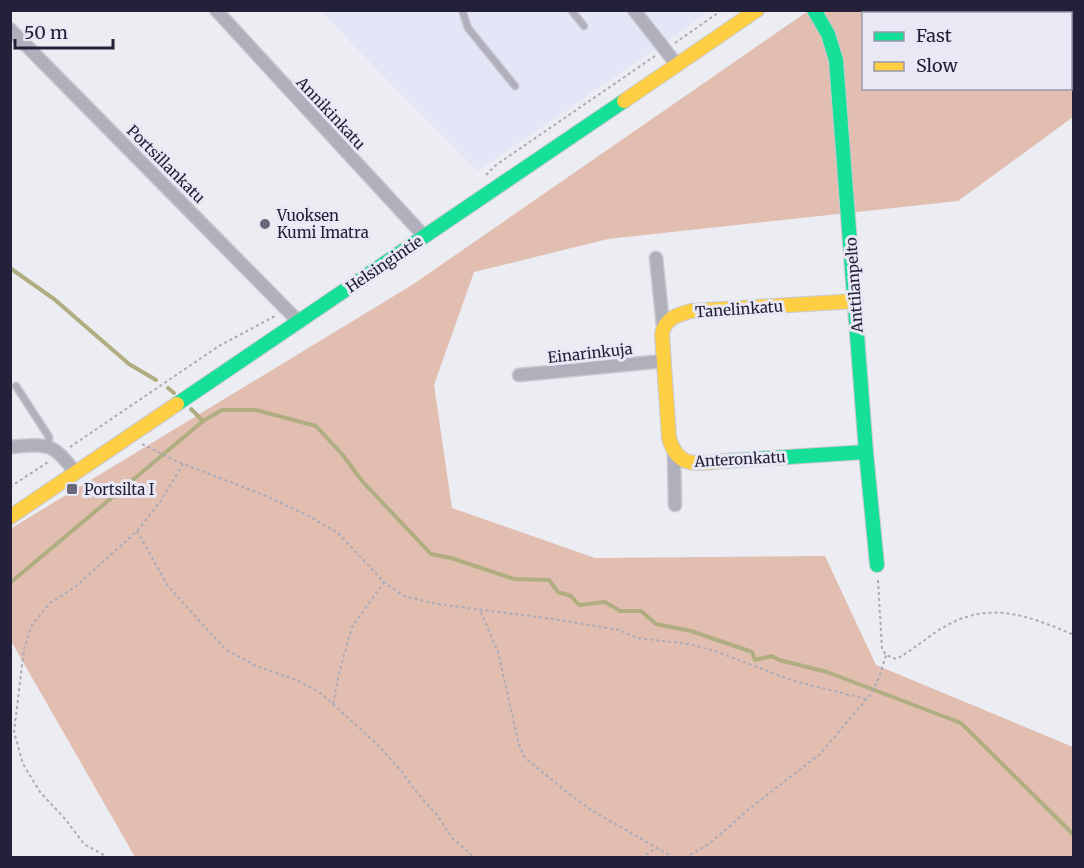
<svg xmlns="http://www.w3.org/2000/svg" width="1084" height="868" font-family="Merriweather,serif">
<style>
.built{fill:#e5e5f8}
.forest{fill:#e2beb1;fill-rule:evenodd}
.lines{fill:none;stroke-linecap:round;stroke-linejoin:round}
.stream{stroke:#b0ae81;stroke-width:4}
.lane-casing{stroke:#c8c8d1;stroke-width:9}
.street-casing{stroke:#c8c8d1;stroke-width:15}
.fast-casing{stroke:#c8c8d1;stroke-width:16}
.slow-casing{stroke:#c8c8d1;stroke-width:16}
.path{stroke:#ababb7;stroke-width:2;stroke-dasharray:3 3;stroke-linecap:butt}
.lane{stroke:#b0b0bd;stroke-width:6}
.street{stroke:#b0b0bd;stroke-width:12}
.fast{stroke:#16e098;stroke-width:14}
.slow{stroke:#ffcf43;stroke-width:14}
.poi-dot{fill:#69687a;stroke:#e9e9f6;stroke-width:2}
.labels{text-anchor:middle;dominant-baseline:central;stroke-width:6;stroke-linejoin:round;paint-order:stroke}
.street-label{font-size:15px;fill:#222139;stroke:#e9e9f6}
.poi-label{font-size:15px;fill:#222139;stroke:#e9e9f6;text-anchor:start}
</style>
<rect width="100%" height="100%" fill="#ececf3"/>
<!-- built -->
<path class="built" d="M 321,11 L 710,11 L 478,171 L 351,43 Z"/>
<!-- forest -->
<path class="forest" d="M 808,11 L 1073,11 L 1073,117 L 958,201 L 608,239 L 474,272 L 434,385 L 452,508 L 595,558 L 825,556 L 876,665 L 1073,747 L 1073,857 L 135,857 L 11,641 L 10,529 L 412,285 ZM 864,14 L 1070,14 L 1070,88 L 864,88 Z"/>
<g class="lines">
<!-- stream -->
<g class="stream">
<path d="M 10,268 L 54,299 L 129,364 L 156,380"/>
<path d="M 168,388 L 174,393"/>
<path d="M 191,409 L 203,421"/>
<path d="M 10,583 L 203,421 L 222,410 L 256,410 L 316,426 L 342,454 L 362,481 L 431,554 L 451,558 L 514,579 L 549,580 L 558,592 L 571,596 L 579,605 L 605,602 L 620,611 L 641,611 L 656,624 L 691,631 L 752,652 L 755,660 L 772,656 L 779,660 L 827,672 L 961,723 L 1074,835"/>
</g>
<defs>
<g id="lane">
<path d="M 462,10 L 468,28 L 515,86"/>
<path d="M 571,10 L 584,26"/>
<path d="M 16,386 L 49,437 L 48,446"/>
</g>
<g id="street">
<path d="M 216,10 L 424,236"/>
<path d="M 634,10 L 677,65"/>
<path d="M 10,29 L 299,322"/>
<path d="M 656,258 L 663,325"/>
<path d="M 519,375 L 664,361"/>
<path d="M 10,447 C 50,443 52,443 76,473"/>
<path d="M 674,454 L 675,505"/>
</g>
<g id="fast">
<path d="M 814,10 L 828,34 L 836,60 L 866,452 L 877,565"/>
<path d="M 177,404 L 624,101"/>
<path d="M 725,461 L 866,452"/>
</g>
<g id="slow">
<path d="M 624,101 L 757,10"/>
<path d="M 725,461 C 698,463 678,470 669,438 L 662,334 C 665,318 677,315 691,311 L 856,301"/>
<path d="M 10,517 L 177,404"/>
</g>
</defs>
<!-- lane casing -->
<use href="#lane" class="lane-casing"/>
<!-- street casing -->
<use href="#street" class="street-casing"/>
<!-- fast casing -->
<use href="#fast" class="fast-casing"/>
<!-- slow casing -->
<use href="#slow" class="slow-casing"/>
<!-- path -->
<g class="path">
<path d="M 675,43 L 722,10"/>
<path d="M 486,175 L 496,165 L 655,56"/>
<path d="M 142,444 L 176,461 L 266,496 L 309,516 L 338,533 L 384,582 L 404,596 L 437,604 L 560,620 L 619,630 L 637,638 L 689,644 L 715,651 L 794,681 L 866,699"/>
<path d="M 70,447 L 219,346 L 275,316"/>
<path d="M 10,487 L 48,462"/>
<path d="M 137,531 L 168,586 L 225,649 L 256,666 L 296,680 L 319,692 L 333,704 L 378,745 L 402,772 L 414,789 L 437,815 L 452,838 L 475,858"/>
<path d="M 878,580 L 882,649 L 886,655 L 896,659 C 912,651 926,638 942,628 C 989,600 1027,615 1074,635"/>
<path d="M 481,612 L 498,652 L 519,745 L 525,758 L 568,793 L 591,810 L 674,858"/>
<path d="M 333,704 L 339,673 L 352,627 L 384,582"/>
<path d="M 109,858 L 84,844 L 66,820 L 40,792 L 23,764 L 14,732 L 24,649 L 32,625 L 50,603 L 75,587 L 137,531 L 160,502 L 183,464"/>
<path d="M 641,858 L 656,848"/>
<path d="M 685,858 L 709,844 L 749,809 L 820,754 L 870,695 L 879,678 L 886,655"/>
</g>
<!-- lane -->
<use href="#lane" class="lane"/>
<!-- street -->
<use href="#street" class="street"/>
<!-- fast -->
<use href="#fast" class="fast"/>
<!-- slow -->
<use href="#slow" class="slow"/>
</g>
<!-- markers -->
<g class="poi-dot">
<circle cx="265" cy="224" r="6"/>
<rect x="66" y="483" width="12" height="12" rx="3"/>
</g>
<g class="labels">
<!-- street labels -->
<g class="street-label">
<text transform="translate(331 113) rotate(47)">Annikinkatu</text>
<text transform="translate(166 164) rotate(45)">Portsillankatu</text>
<text transform="translate(384 264) rotate(-34)">Helsingintie</text>
<text transform="translate(854 285) rotate(-94)">Anttilanpelto</text>
<text transform="translate(739 309) rotate(-4)">Tanelinkatu</text>
<text transform="translate(590 353) rotate(-6)">Einarinkuja</text>
<text transform="translate(740 459) rotate(-3)">Anteronkatu</text>
</g>
<!-- poi labels -->
<g class="poi-label">
<text x="277" y="215">Vuoksen<tspan x="277" dy="17">Kumi Imatra</tspan></text>
<text x="84" y="489">Portsilta I</text>
</g>
</g>
<!-- border -->
<rect width="1084" height="868" fill="none" stroke="#222139" stroke-width="24"/>
<!-- legend -->
<rect x="862" y="12" width="210" height="78" fill="#e9e9f6" stroke="#9999aa" stroke-width="1.5"/>
<rect x="874" y="32" width="30" height="9" fill="#16e098" stroke="#9999aa" stroke-width="1.5"/>
<text x="916" y="42" font-size="18" fill="#222139">Fast</text>
<rect x="874" y="62" width="30" height="9" fill="#ffcf43" stroke="#9999aa" stroke-width="1.5"/>
<text x="916" y="72" font-size="18" fill="#222139">Slow</text>
<!-- scale -->
<path d="M15 39v9h98v-9" fill="none" stroke="#222139" stroke-width="3"/>
<text x="24" y="39" font-size="18" fill="#222139" stroke="#e9e9f6" stroke-width="4.5" paint-order="stroke">50 m</text>
</svg>
